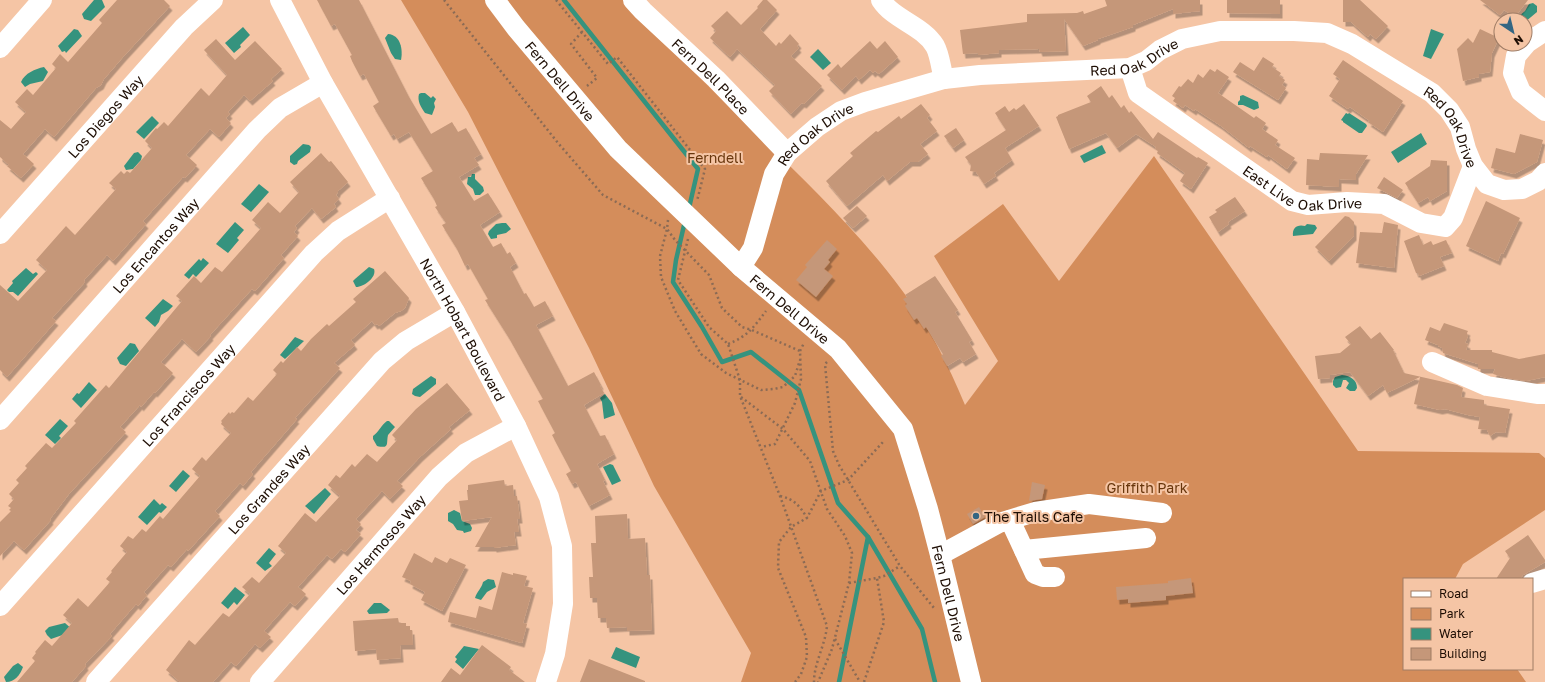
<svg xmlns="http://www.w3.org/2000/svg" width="1545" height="682" font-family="'Golos Text',sans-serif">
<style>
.green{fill:#d48d5b}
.water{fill:#35937e}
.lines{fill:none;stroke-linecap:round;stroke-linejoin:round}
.stream{stroke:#35937e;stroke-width:4.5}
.building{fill:#c59779;filter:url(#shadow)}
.path{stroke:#8b6b55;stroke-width:2.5;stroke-dasharray:2 3;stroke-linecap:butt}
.minor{stroke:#fff;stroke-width:20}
.poi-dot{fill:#336683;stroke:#f5c5a5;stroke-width:1.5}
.labels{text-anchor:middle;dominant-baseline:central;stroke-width:4;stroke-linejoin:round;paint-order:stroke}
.street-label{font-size:14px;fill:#1e0e04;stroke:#f5c5a5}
.park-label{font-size:14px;fill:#68360c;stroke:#f5c5a5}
.poi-label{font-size:14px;fill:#1e0e04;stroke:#f5c5a5;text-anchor:start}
</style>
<defs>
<filter id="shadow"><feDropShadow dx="2.5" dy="4.5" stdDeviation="0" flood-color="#0004"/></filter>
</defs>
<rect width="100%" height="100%" fill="#f5c5a5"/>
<!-- green -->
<path class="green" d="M 401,0 L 623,0 C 666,44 709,87 753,130 C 804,180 858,231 901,289 C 928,324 948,364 965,405 L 998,361 L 934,256 L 1003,204 L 1059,281 L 1154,156 L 1358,451 L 1539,453 L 1545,458 L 1545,510 L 1463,564 L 1455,579 L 1404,579 L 1404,669 L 1517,669 L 1526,682 L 741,682 L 751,653 L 654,486 L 589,348 L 468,112 Z"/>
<!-- water -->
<g class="water">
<path d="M 94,0 L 102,0 L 105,7 L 91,21 L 84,19 L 82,14 Z"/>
<path d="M 1533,3 L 1537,6 L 1537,12 L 1525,22 L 1525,20 L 1519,20 L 1518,17 L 1525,11 L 1529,4 Z"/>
<path d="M 243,27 L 250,35 L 240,45 L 241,47 L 234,53 L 225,43 Z"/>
<path d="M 74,29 L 78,30 L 82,36 L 66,53 L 65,51 L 62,52 L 58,46 Z"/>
<path d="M 1431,29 L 1444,34 L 1431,59 L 1423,56 Z"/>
<path d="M 388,34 C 401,35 403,50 401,60 L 395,59 L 391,53 L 385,38 Z"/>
<path d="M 818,49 L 831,63 L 823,70 L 810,57 Z"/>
<path d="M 44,67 L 48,72 L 43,81 L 30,84 L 25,87 L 21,82 C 25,73 35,69 44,67 Z"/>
<path d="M 421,93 L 425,93 L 431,98 L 433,96 L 436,99 L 434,103 L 435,107 L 432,115 L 425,113 C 421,107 417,101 419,94 Z"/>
<path d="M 1243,95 L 1258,102 L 1259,108 L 1254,110 L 1243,105 L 1238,105 L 1238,102 L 1240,100 L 1240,96 Z"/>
<path d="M 1346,113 L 1348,114 L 1349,113 L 1366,124 L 1367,126 L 1362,133 L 1359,133 L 1343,122 L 1343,121 L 1341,120 Z"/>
<path d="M 152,116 L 159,123 L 144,139 L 136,132 Z"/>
<path d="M 1421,133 L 1427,144 L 1398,163 L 1391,152 Z"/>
<path d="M 303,144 L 309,145 L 311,147 L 310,152 L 298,161 L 297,164 L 294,165 L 290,162 L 290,156 Z"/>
<path d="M 1102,145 L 1106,153 L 1084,163 L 1080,156 Z"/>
<path d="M 138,152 L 142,156 L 141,160 L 133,169 L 126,170 L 124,166 L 134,153 Z"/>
<path d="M 472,174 L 475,174 L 475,179 L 483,187 L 484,191 L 480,195 L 475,195 L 473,189 L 467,184 L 468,177 L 471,177 Z"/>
<path d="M 259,184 L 269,192 L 251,212 L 241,204 Z"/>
<path d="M 235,222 L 244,230 L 237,238 L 239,240 L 228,253 L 216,244 Z"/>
<path d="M 502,223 L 506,223 L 511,229 L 506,233 L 497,235 L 497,238 L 491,239 L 488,234 L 489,231 L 496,224 Z"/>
<path d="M 1307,224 L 1315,225 L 1317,228 L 1313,234 L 1293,236 C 1292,228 1297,224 1305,226 Z"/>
<path d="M 203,258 L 209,263 L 196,277 L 193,274 L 189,279 L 184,275 L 199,259 L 201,261 Z"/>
<path d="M 369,267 L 374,269 C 377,277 364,287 356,287 L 353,281 L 355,279 Z"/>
<path d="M 26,268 L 33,274 L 36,272 L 38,274 L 18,296 L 13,292 L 9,292 L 7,290 L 13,283 L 12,281 Z"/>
<path d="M 163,299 L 173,306 L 168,311 L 161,315 L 159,322 L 155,327 L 145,318 Z"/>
<path d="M 295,337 L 304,341 L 285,359 L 280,355 Z"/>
<path d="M 130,343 L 135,344 L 139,351 L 126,366 L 120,364 L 117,358 Z"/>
<path d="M 1342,375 C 1351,376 1357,380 1357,388 L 1355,391 L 1350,391 L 1346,388 L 1349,383 L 1346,380 L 1343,380 L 1341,387 L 1336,388 L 1333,385 L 1333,381 L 1335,377 Z"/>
<path d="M 431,376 L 436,379 L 436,384 L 420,397 L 415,396 L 412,394 L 413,389 Z"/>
<path d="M 89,382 L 97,390 L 81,408 L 72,399 L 77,393 L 79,394 Z"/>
<path d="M 605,394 L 612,403 L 615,415 L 604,419 L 602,402 L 600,398 Z"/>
<path d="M 60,419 L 68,426 L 59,436 L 61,438 L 55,444 L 45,435 Z"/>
<path d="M 387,421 L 389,421 L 395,427 L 388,435 C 386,444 390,449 377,446 L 373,439 L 373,436 C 379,432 381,425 387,421 Z"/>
<path d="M 610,464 L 613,465 L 621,481 L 612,485 L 603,467 Z"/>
<path d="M 183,470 L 190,476 L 176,492 L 169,486 Z"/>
<path d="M 325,488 L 331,494 L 314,514 L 305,506 Z"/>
<path d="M 154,499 L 160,505 L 162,503 L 167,507 L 161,513 L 159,512 L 147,525 L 138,517 Z"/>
<path d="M 454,510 L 460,513 L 462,521 L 470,524 L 472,528 L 471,531 L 464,533 L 463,531 L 457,530 L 453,524 L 448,521 L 448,513 Z"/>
<path d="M 269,548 L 276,554 L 269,563 L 272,566 L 265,571 L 256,563 Z"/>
<path d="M 488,579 L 494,580 L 496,587 L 487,592 L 481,600 L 475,598 C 477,591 482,588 483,582 Z"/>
<path d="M 235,587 L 245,595 L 237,605 L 234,602 L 228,609 L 221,603 Z"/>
<path d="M 374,603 L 381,603 L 390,610 L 387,613 L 369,614 L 367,611 Z"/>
<path d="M 65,623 L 74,631 L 51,639 L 47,635 L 45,631 L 49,627 Z"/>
<path d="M 464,646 L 479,649 L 463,669 L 455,662 L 457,659 L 455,657 Z"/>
<path d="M 616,647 L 640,657 L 636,668 L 611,658 Z"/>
<path d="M 18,663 L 23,667 C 20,675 15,682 6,682 L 4,677 L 13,666 Z"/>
</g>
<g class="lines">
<!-- stream -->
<g class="stream">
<path d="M 564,0 L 698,169 L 689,208"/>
<path d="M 685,221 L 676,260 L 673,282 L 702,327 L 722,362 L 751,352 L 799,390 L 838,503 L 868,537 L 922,629 L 935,682"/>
<path d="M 839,682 L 868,537"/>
</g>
</g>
<!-- building -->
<g class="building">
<path d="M 117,0 L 164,0 L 170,6 L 123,57 L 104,79 L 101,85 L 96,88 L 54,137 L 45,129 L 23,154 L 34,164 L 21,178 L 7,166 L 9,165 L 0,157 L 0,120 L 11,129 L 26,112 L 15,102 L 27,89 L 33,95 L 56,68 L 52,64 L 60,54 L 68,62 L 102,23 L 99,20 Z"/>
<path d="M 317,0 L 359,0 L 409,97 L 431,134 L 452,122 L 458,132 L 466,128 L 481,154 L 474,158 L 479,165 L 459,177 L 474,201 L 488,193 L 500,212 L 480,225 L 493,247 L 501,243 L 507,254 L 510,252 L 516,263 L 510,267 L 524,294 L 526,293 L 534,307 L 545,301 L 553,316 L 536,325 L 568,386 L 594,372 L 601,385 L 600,386 L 604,393 L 584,405 L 600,436 L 605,435 L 614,454 L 597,464 L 605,480 L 603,481 L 610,495 L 589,506 L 576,482 L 572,484 L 566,474 L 571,471 L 552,435 L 555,433 L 538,401 L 543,399 L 509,338 L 485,300 L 488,299 L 468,264 L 465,266 L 457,249 L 442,225 L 446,223 L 435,207 L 437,206 L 434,199 L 421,178 L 433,171 L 409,132 L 397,139 L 394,134 L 391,136 L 373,106 L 379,102 L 364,74 L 360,76 L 352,61 L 350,56 L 352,55 L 335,24 L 331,26 Z"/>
<path d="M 763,0 L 767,0 L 777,10 L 760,29 L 776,46 L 779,42 L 781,44 L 790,34 L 799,44 L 797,46 L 799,48 L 791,56 L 822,86 L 804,104 L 802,103 L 791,114 L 769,91 L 775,85 L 737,49 L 730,57 L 710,38 L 716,31 L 711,26 L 727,11 L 741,25 L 758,8 L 757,7 Z"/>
<path d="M 1105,0 L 1200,0 L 1200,11 L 1173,14 L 1173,9 L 1133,25 L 1133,27 L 1098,39 L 1098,40 L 1083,46 L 1064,19 L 1066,51 L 1040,52 L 1039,49 L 999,50 L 999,53 L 978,55 L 978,53 L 963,54 L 960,30 L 1027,22 L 1027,14 L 1077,13 L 1083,11 L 1084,14 L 1107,6 Z"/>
<path d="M 1227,0 L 1280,0 L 1280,14 L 1227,13 Z"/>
<path d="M 1343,0 L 1360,0 L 1388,26 L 1376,39 L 1370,34 L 1368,37 L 1351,22 L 1343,22 Z"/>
<path d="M 1480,0 L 1528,0 L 1515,17 L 1504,10 L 1500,15 Z"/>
<path d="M 1480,29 L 1499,38 L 1492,53 L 1490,72 L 1479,74 L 1479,77 L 1463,81 L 1457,49 L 1468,38 L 1473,43 Z"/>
<path d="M 216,39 L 235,60 L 255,41 L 282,69 L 271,79 L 273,81 L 250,101 L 244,95 L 228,112 L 230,114 L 226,118 L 231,123 L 219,137 L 210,129 L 186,155 L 197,165 L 185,178 L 183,177 L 143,221 L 146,224 L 113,261 L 107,255 L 84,280 L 85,282 L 52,318 L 56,321 L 7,377 L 0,370 L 0,285 L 18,301 L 47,270 L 36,260 L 66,226 L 75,235 L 116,189 L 109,183 L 121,171 L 124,174 L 127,171 L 130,173 L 152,148 L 145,141 L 156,128 L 157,129 L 164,122 L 168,126 L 201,88 L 209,96 L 227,75 L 204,50 Z"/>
<path d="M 870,41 L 877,49 L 885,41 L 898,57 L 879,74 L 875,71 L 873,73 L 870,70 L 859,80 L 856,76 L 842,90 L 827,75 L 838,64 L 841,68 Z"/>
<path d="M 1263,57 L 1274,64 L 1272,67 L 1281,73 L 1279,76 L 1285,80 L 1282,85 L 1286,88 L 1278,100 L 1233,72 L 1240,62 L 1254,71 Z"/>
<path d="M 1343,60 L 1403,101 L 1383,132 L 1368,122 L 1370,121 L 1350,107 L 1348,109 L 1329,96 L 1340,79 L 1333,74 Z"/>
<path d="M 1210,69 L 1215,72 L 1217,69 L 1229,77 L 1218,93 L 1254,118 L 1256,116 L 1266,123 L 1262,129 L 1278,140 L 1275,145 L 1295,158 L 1287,169 L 1268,155 L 1267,157 L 1250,146 L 1249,148 L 1221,126 L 1195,109 L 1194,111 L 1185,105 L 1183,108 L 1173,101 L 1175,98 L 1172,96 L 1179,86 L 1181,87 L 1188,79 L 1193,83 L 1198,74 L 1203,78 Z"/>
<path d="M 1101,86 L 1109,98 L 1112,95 L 1121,108 L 1124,105 L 1129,113 L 1131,111 L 1153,139 L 1158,132 L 1197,158 L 1198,157 L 1208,163 L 1191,189 L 1180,181 L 1185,173 L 1157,153 L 1158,151 L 1155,149 L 1156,147 L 1136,134 L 1117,148 L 1106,133 L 1069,149 L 1056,117 L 1058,116 L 1058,115 L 1091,102 L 1087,96 Z"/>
<path d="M 921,104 L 930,115 L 927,118 L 937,131 L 920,144 L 928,154 L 918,162 L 910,162 L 887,181 L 883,175 L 847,206 L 826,181 L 853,156 L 850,153 L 876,131 L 878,132 L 899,116 L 901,119 Z"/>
<path d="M 1024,104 L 1039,126 L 1005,148 L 1012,160 L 994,173 L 996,176 L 984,184 L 976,172 L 970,171 L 971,165 L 965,157 L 1006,130 L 995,113 L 1005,106 L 1009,112 L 1014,108 L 1016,110 Z"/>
<path d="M 956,128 L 964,140 L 953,148 L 944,136 Z"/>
<path d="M 1520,134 L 1543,140 L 1537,162 L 1514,174 L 1491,168 L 1496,148 L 1515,153 Z"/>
<path d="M 321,153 L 329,162 L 331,161 L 348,182 L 338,191 L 338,192 L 336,195 L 339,199 L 334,204 L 336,207 L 321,219 L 312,208 L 295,226 L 297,228 L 294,232 L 298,236 L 281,255 L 284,258 L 255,291 L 252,289 L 210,335 L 211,336 L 196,352 L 182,339 L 161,362 L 173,373 L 155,393 L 154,392 L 141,407 L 140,405 L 120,427 L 126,432 L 69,494 L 50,519 L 51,520 L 24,550 L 14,541 L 0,556 L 0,522 L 11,511 L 9,510 L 11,508 L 8,506 L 14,499 L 9,494 L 19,483 L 16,480 L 27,468 L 25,466 L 46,443 L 52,448 L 76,423 L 74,421 L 106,385 L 109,388 L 182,301 L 176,296 L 194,276 L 201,283 L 215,267 L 222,272 L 261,228 L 252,220 L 268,202 L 280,213 L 299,192 L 290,182 Z"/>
<path d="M 1320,153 L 1368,155 L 1356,174 L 1356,180 L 1339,179 L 1339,187 L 1306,185 L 1307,159 L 1319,160 Z"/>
<path d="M 1431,160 L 1447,161 L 1447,191 L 1430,201 L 1428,197 L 1418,203 L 1405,183 L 1430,166 Z"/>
<path d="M 1384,177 L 1403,190 L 1397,198 L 1377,188 Z"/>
<path d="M 1235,197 L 1245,211 L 1228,222 L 1229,224 L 1218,232 L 1209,217 L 1217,212 L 1215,210 Z"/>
<path d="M 1486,201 L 1520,218 L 1503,254 L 1501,253 L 1498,261 L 1466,246 Z"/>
<path d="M 857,206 L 867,216 L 853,228 L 843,218 Z"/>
<path d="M 1345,216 L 1349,217 L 1354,222 L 1354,236 L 1329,261 L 1315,247 Z"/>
<path d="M 1384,222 L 1398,225 L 1394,268 L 1356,263 L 1360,232 L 1382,233 Z"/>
<path d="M 1419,235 L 1423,245 L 1431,241 L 1433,245 L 1446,240 L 1452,253 L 1440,257 L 1444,266 L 1419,276 L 1418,273 L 1416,273 L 1404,241 Z"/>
<path d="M 827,240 L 837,249 L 828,260 L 830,262 L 824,269 L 833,276 L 816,297 L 796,280 L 807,267 L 805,265 Z"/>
<path d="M 385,271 L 409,298 L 405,308 L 401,311 L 395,313 L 379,326 L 377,324 L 375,325 L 372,321 L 351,340 L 355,345 L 334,363 L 340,368 L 295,418 L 297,419 L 251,472 L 253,474 L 243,486 L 240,483 L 215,511 L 220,516 L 188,551 L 187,549 L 171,567 L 168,565 L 144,592 L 147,595 L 138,606 L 136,604 L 110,634 L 112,636 L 85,664 L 86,666 L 72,682 L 17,682 L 35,661 L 32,658 L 36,653 L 35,652 L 45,640 L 52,646 L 72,623 L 63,615 L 78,598 L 88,607 L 110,582 L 106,579 L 112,572 L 111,571 L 127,552 L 120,546 L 128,536 L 133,539 L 142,529 L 146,532 L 160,516 L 163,519 L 200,476 L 192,469 L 202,457 L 206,461 L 231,433 L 221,424 L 222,422 L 221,421 L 229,412 L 230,414 L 232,412 L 234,413 L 248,397 L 253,401 L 277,374 L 273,370 L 281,361 L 283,363 L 297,347 L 301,351 L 311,339 L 327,324 L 329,326 L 356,302 L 353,299 Z"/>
<path d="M 935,276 L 958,310 L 955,312 L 972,340 L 969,342 L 976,354 L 963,362 L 960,358 L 947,366 L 941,356 L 943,354 L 926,327 L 924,329 L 917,318 L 914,320 L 905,306 L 907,304 L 903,299 L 907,297 L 905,295 Z"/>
<path d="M 1444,323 L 1468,331 L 1467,333 L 1468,336 L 1465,343 L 1468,344 L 1466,350 L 1492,350 L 1492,352 L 1519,359 L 1545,354 L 1545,377 L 1526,381 L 1507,378 L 1493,374 L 1495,369 L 1478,369 L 1478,364 L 1443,353 L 1442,348 L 1438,346 L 1438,345 L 1425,340 L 1430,327 L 1440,331 Z"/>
<path d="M 1360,326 L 1371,339 L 1380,332 L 1394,350 L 1393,350 L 1404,373 L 1457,385 L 1463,388 L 1461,397 L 1484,400 L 1484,405 L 1510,409 L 1505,433 L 1496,432 L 1490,436 L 1487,430 L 1478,429 L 1480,417 L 1468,415 L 1445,409 L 1440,410 L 1414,404 L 1420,377 L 1387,393 L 1383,385 L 1368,396 L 1350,372 L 1330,375 L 1330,378 L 1318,379 L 1315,356 L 1340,353 L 1351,344 L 1345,337 Z"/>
<path d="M 447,383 L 470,410 L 449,427 L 451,429 L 420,457 L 397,481 L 403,486 L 390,499 L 382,491 L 356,519 L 361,524 L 356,530 L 361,534 L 345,552 L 341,549 L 332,559 L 327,555 L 298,587 L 306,594 L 295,606 L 290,602 L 264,631 L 271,637 L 260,648 L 255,644 L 236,666 L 231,662 L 213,682 L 180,682 L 166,670 L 189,640 L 195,645 L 223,613 L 229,617 L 250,594 L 242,587 L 252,577 L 259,583 L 286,553 L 278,546 L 305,513 L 316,522 L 340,496 L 328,485 L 336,475 L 340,478 L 352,464 L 355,467 L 367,454 L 377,462 L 397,440 L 392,435 L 416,409 Z"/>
<path d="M 504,480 L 505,486 L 513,485 L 514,496 L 517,496 L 520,519 L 517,519 L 519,532 L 514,532 L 516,545 L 494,548 L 494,547 L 475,547 L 492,517 L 462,521 L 459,501 L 468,500 L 467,490 L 468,490 L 468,485 Z"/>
<path d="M 1032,482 L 1045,485 L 1042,499 L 1029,501 Z"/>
<path d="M 979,507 L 985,517 L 973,524 L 967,514 Z"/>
<path d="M 627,514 L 628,539 L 645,538 L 647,575 L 650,575 L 652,630 L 627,631 L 627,627 L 607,628 L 606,618 L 598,618 L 597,598 L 590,598 L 589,577 L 593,577 L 591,543 L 596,543 L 595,516 Z"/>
<path d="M 1528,535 L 1545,560 L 1545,562 L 1523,575 L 1520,579 L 1496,579 L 1510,558 L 1505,551 Z"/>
<path d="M 414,553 L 432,563 L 435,557 L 447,563 L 450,558 L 466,565 L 442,611 L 421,600 L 425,592 L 410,584 L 411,581 L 402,577 Z"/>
<path d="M 502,572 L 513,575 L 513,573 L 527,576 L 524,586 L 533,588 L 523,623 L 527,624 L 522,643 L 448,622 L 450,612 L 476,618 L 479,606 L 492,610 Z"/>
<path d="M 1191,578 L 1193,593 L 1166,596 L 1166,600 L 1128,603 L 1128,599 L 1117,600 L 1116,587 L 1168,583 L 1168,581 Z"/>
<path d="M 398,618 L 399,623 L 406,623 L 406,626 L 410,626 L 410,630 L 412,630 L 413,645 L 400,645 L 401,658 L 377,660 L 376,649 L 355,651 L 353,621 Z"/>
<path d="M 482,645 L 511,667 L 509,670 L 525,682 L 441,682 L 451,668 L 460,675 Z"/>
<path d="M 589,659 L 645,681 L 645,682 L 580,682 Z"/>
</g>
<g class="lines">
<!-- path -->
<g class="path">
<path d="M 444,0 L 558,143 L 603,195 L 667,229 L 660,256 L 661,277 L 675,311 L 701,354 L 726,373 L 761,390 L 774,389 L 783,387 L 795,376 L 800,360"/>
<path d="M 556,0 L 608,64 L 617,57 L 705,169 L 697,201"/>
<path d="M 582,32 L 571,44 L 597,78 L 587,86"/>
<path d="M 668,220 L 667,229 L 675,240 L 709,275 L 722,308 L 742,327 L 752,330 L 800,351 L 801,379 L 795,403 L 775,444 L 761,447"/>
<path d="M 688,239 L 678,280 L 709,327 L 728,344 L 740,380 L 740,396 L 780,496 L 827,626 C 825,646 814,663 814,682"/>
<path d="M 728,344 C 748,336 753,328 766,311"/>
<path d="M 800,351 L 804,343"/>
<path d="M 827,362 L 825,364 L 833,451 L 839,465 L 900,566 L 934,608"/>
<path d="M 741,397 L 783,429 L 810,461 L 827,509 L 845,536 L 852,553 L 849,583 L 832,649 L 818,682"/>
<path d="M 780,496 C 794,499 800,506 807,518"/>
<path d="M 849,583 L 877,578 L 884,576 L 900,566"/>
<path d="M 835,639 L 860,682"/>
<path d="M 795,682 L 801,674 L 807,657 L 806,637 L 778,568 L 779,542 L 791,527 L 807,518 L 821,491 L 848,480 L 883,442"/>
<path d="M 864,682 L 884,622 L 877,578"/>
</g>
<!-- minor -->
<g class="minor">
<path id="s1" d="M 280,0 L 323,83 L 455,312 L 516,426 L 549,497 L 562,546 L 563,604 L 555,654 L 546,682"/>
<path id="s2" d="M 495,0 L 516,28 L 618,149 L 741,267 L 838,349 L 903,429 L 928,509 L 940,555 L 971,682"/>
<path id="s3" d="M 633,0 L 643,11 L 716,79 L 787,153"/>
<path d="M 881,0 C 894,20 922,25 935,46 C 940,55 941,69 944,79"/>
<path d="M 1545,31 L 1527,43 L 1516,56 L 1513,73 L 1521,92 L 1545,111"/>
<path d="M 0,48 L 42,0"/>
<path id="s4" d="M 1130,68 L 1138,93 L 1292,201 L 1308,205 L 1347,202 L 1384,204 L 1421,223 L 1445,227 L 1453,218 L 1473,166"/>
<path id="s5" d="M 0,234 L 184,27 L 213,0"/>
<path id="s6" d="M 741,267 L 753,248 L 774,174 L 787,153 L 817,127 L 841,111 L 865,102 L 944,79 L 980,75 L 1130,68 L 1146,61 L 1160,50 L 1182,39 L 1220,31 L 1294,31 L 1327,33 L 1352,44 L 1432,93 L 1449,110 L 1460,127 L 1466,149 L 1473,166 L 1487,184 L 1504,190 L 1522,189 L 1538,181 L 1545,173"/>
<path d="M 1432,362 L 1487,386 L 1537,394 L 1545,394"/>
<path id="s7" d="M 0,420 L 257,130 L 280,108 L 323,83"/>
<path d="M 1010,520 L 1035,574 L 1043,577 L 1055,577"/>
<path d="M 1024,550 L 1146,538"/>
<path d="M 940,555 L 999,523 L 1035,512 L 1089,504 L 1162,513"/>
<path d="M 1532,583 L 1545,579"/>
<path id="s8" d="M 0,606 L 314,253 L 338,231 L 390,198"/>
<path id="s9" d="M 96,682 L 382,361 L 406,341 L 455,312"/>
<path id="s10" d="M 260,682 L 439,477 L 466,453 L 516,426"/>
</g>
</g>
<!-- markers -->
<circle class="poi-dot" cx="976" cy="516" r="4"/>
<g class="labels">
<!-- street labels -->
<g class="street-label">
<text stroke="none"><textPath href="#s6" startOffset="494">Red Oak Drive</textPath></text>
<text stroke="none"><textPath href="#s3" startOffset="109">Fern Dell Place</textPath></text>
<text stroke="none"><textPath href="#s2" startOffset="104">Fern Dell Drive</textPath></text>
<text stroke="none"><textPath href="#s5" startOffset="158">Los Diegos Way</textPath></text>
<text stroke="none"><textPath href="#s6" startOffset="853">Red Oak Drive</textPath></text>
<text stroke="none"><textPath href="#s6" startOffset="158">Red Oak Drive</textPath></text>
<text stroke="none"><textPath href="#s4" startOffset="221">East Live Oak Drive</textPath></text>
<text stroke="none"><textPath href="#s7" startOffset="234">Los Encantos Way</textPath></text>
<text stroke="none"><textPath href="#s2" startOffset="428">Fern Dell Drive</textPath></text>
<text stroke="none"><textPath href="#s1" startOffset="377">North Hobart Boulevard</textPath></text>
<text stroke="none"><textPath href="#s8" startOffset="283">Los Franciscos Way</textPath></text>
<text stroke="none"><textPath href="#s9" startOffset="259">Los Grandes Way</textPath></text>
<text stroke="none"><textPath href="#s10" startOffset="183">Los Hermosos Way</textPath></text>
<text stroke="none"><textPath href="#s2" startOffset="764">Fern Dell Drive</textPath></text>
</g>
<!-- park labels -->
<g class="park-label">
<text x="715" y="157">Ferndell</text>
<text x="1147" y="487">Griffith Park</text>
</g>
<!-- poi labels -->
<g class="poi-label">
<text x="984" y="516">The Trails Cafe</text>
</g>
</g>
<!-- legend -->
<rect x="1403" y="578" width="130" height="92" fill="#f5c5a5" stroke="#9f7c65"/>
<rect x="1411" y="591" width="20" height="6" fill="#ffffff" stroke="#9f7c65"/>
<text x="1439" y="598" font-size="12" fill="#1e0e04">Road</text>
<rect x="1411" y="608" width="20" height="12" fill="#d48d5b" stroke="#9f7c65"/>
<text x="1439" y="618" font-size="12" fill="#1e0e04">Park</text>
<rect x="1411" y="628" width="20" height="12" fill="#35937e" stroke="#9f7c65"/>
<text x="1439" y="638" font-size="12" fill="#1e0e04">Water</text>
<rect x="1411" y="648" width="20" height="12" fill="#c59779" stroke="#9f7c65"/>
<text x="1439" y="658" font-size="12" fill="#1e0e04">Building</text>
<!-- north arrow -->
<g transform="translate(1513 32) rotate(145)"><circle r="19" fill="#f5c5a5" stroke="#9f7c65"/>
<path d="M0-3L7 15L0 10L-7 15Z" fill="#336683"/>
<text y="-6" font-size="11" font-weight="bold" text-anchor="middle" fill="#1e0e04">N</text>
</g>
</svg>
